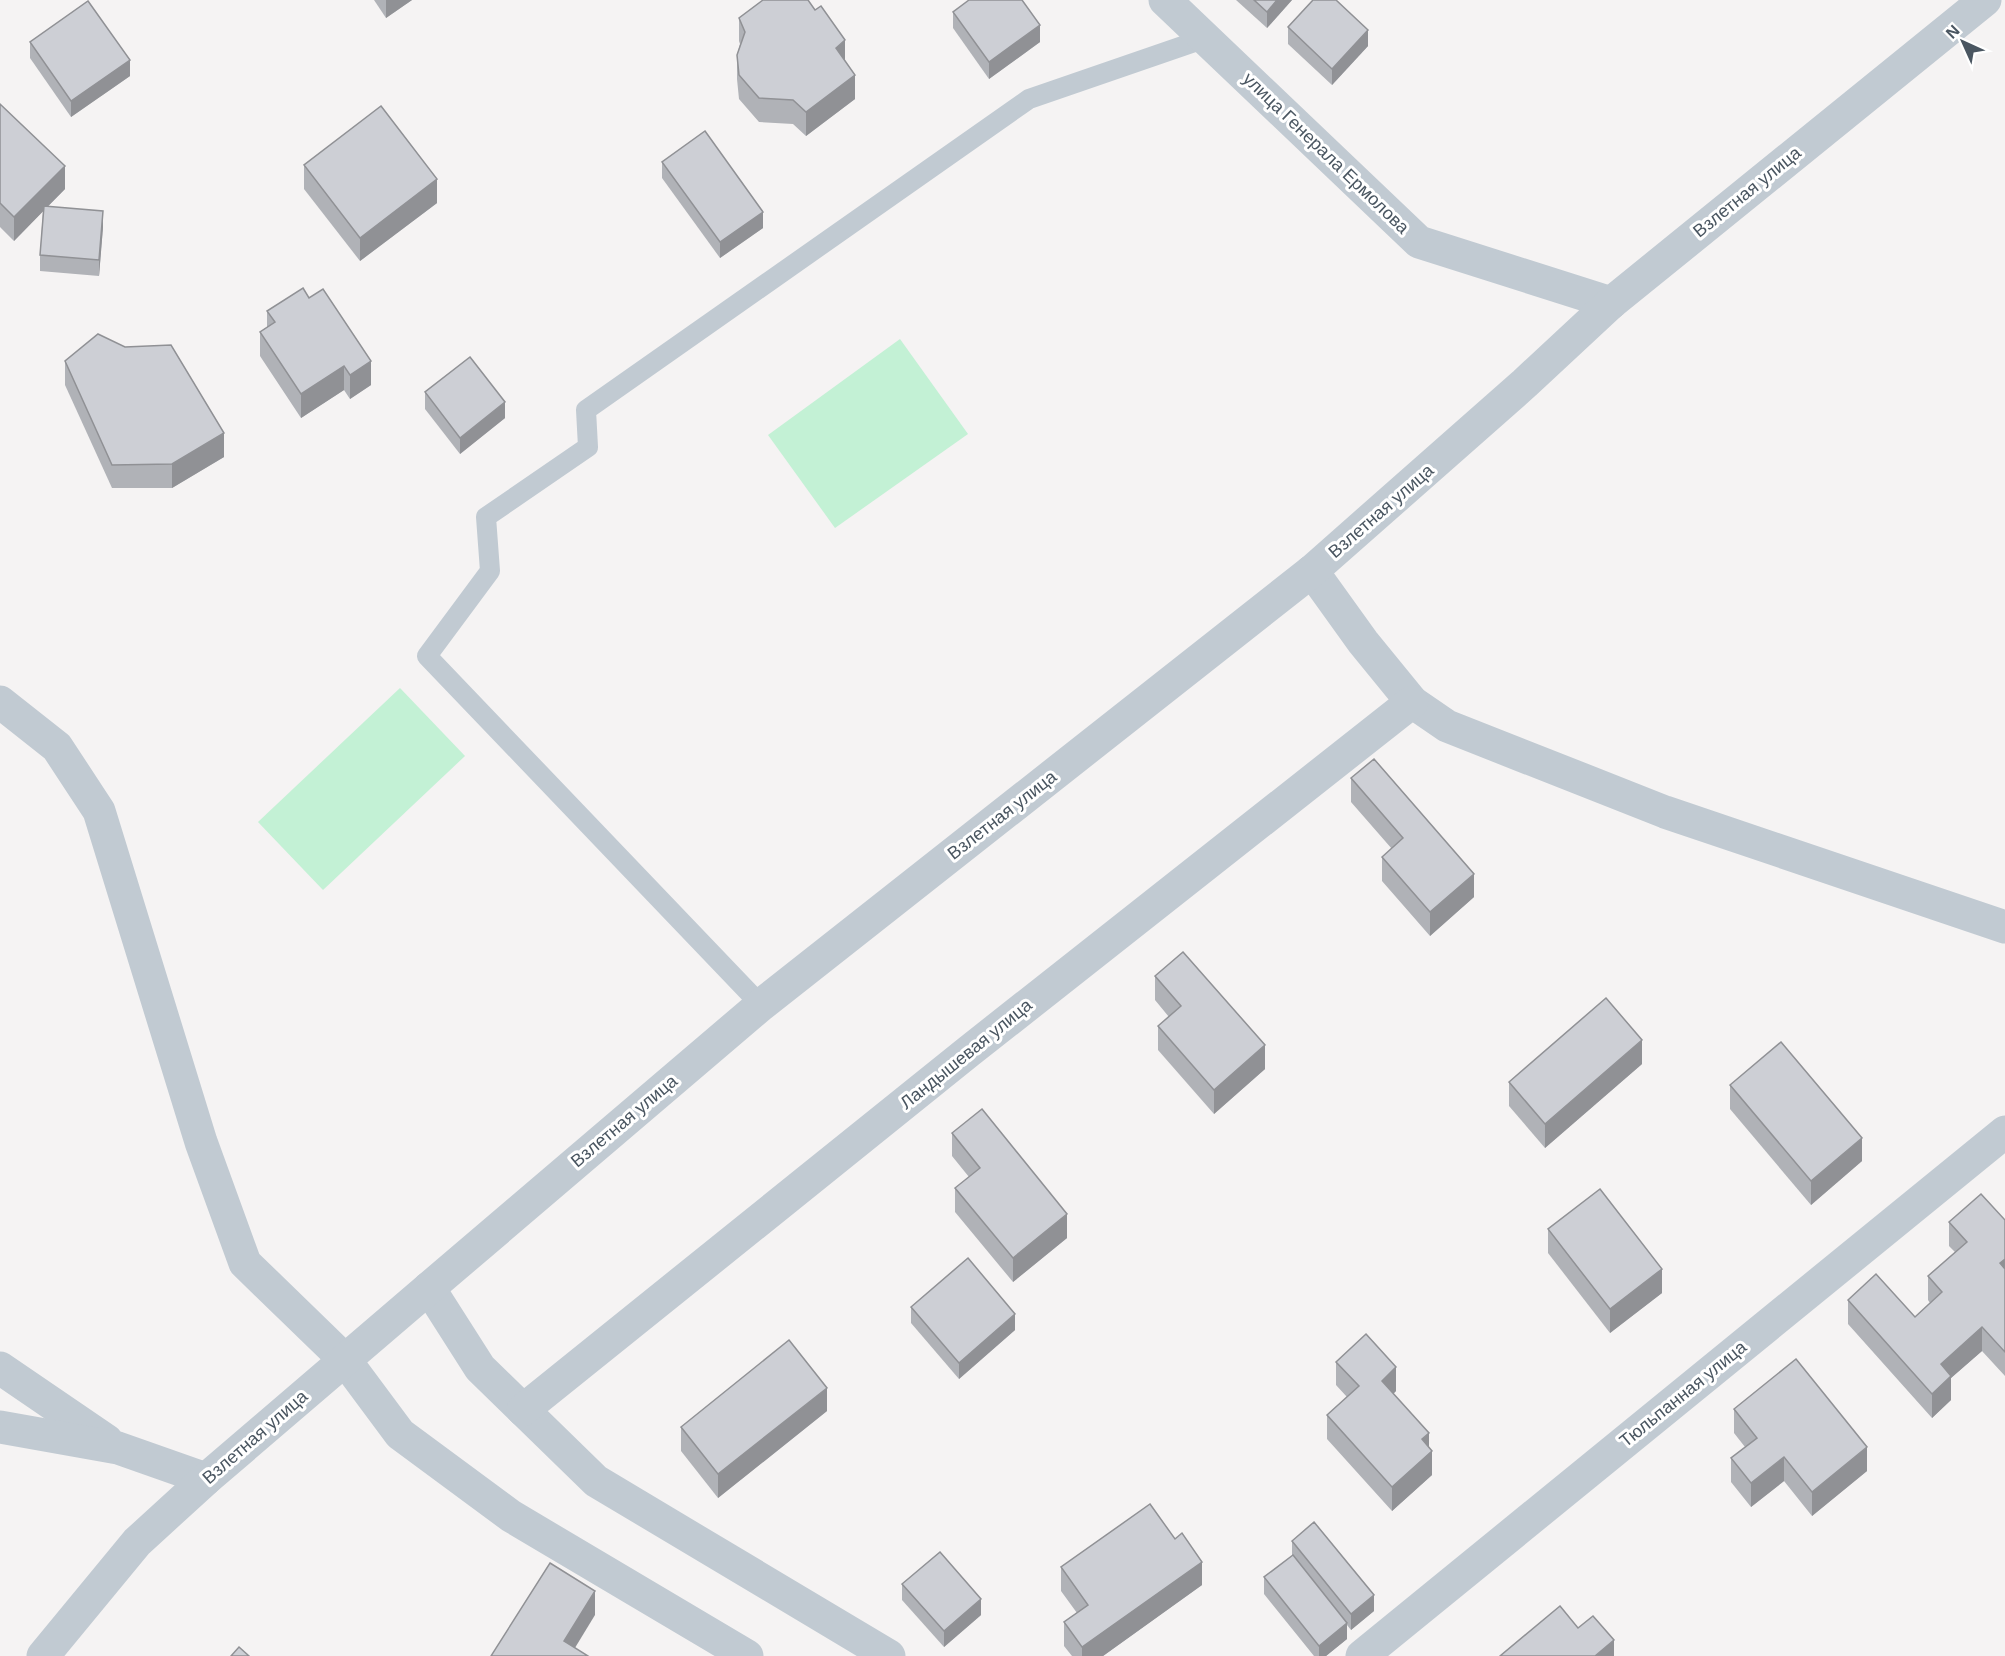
<svg xmlns="http://www.w3.org/2000/svg" width="2005" height="1656" font-family="Arial,sans-serif">
<style>
.green{fill:#c3f1d5}
.lines{fill:none;stroke-linecap:round;stroke-linejoin:round}
.service{stroke:#c1cad2;stroke-width:20}
.minor{stroke:#c1cad2;stroke-width:33}
.wall{fill:#b0b2b7}
.shaded-wall{fill:#909195}
.building{fill:#cdcfd5;stroke:#909195;stroke-width:1.5}
.labels{text-anchor:middle;dominant-baseline:central;stroke-width:6;stroke-linejoin:round;paint-order:stroke}
.street-label{font-size:18px;fill:#4a5661;stroke:#fff}
</style>
<rect width="100%" height="100%" fill="#f5f3f3"/>
<!-- green -->
<g class="green">
<path d="M 900,339 L 968,434 L 835,528 L 768,435 Z"/>
<path d="M 400,688 L 465,756 L 323,890 L 258,822 Z"/>
</g>
<g class="lines">
<!-- service -->
<path class="service" d="M 761,1005 L 427,656 L 490,571 L 486,517 L 588,447 L 586,410 L 1029,99 L 1206,38"/>
<!-- minor -->
<g class="minor">
<path d="M 1165,0 L 1419,242 L 1611,303"/>
<path d="M 1312,571 L 1363,642 L 1412,702 L 1447,726 L 1665,812 L 2005,927"/>
<path d="M 0,702 L 57,747 L 99,811 L 201,1142 L 245,1263 L 345,1360 L 400,1434 L 511,1516 L 747,1656"/>
<path d="M 429,1288 L 480,1368 L 596,1481 L 889,1656"/>
<path d="M 0,1368 L 107,1441"/>
<path d="M 523,1410 L 968,1052 L 1412,702"/>
<path d="M 0,1427 L 118,1448 L 206,1479"/>
<path d="M 43,1656 L 137,1542 L 206,1479 L 429,1288 L 761,1005 L 1312,571 L 1525,383 L 1611,303 L 1985,0"/>
<path d="M 1362,1656 L 2005,1132"/>
</g>
</g>
<!-- wall -->
<g class="wall">
<path d="M 374,0 L 412,0 L 386,18 Z"/>
<path d="M 1236,0 L 1292,0 L 1267,28 Z"/>
<path d="M 953,12 L 1040,42 L 989,79 L 953,28 Z"/>
<path d="M 739,18 L 845,61 L 855,99 L 806,136 L 793,124 L 759,122 L 739,99 L 737,79 L 737,55 L 740,44 L 739,41 Z"/>
<path d="M 1288,27 L 1368,46 L 1332,85 L 1288,44 Z"/>
<path d="M 30,42 L 130,76 L 71,117 L 30,58 Z"/>
<path d="M 0,104 L 65,189 L 48,206 L 103,227 L 99,276 L 40,271 L 40,255 L 43,211 L 14,241 L 0,227 Z"/>
<path d="M 662,162 L 763,228 L 720,258 L 662,178 Z"/>
<path d="M 304,165 L 437,203 L 360,261 L 304,189 Z"/>
<path d="M 309,298 L 371,385 L 350,399 L 344,390 L 301,418 L 260,356 L 260,332 L 267,327 L 267,311 Z"/>
<path d="M 65,361 L 224,457 L 172,488 L 112,488 L 65,385 Z"/>
<path d="M 425,392 L 505,418 L 460,454 L 425,409 Z"/>
<path d="M 1351,778 L 1474,897 L 1430,936 L 1382,881 L 1382,857 L 1392,849 L 1351,802 Z"/>
<path d="M 1155,976 L 1265,1069 L 1214,1114 L 1158,1050 L 1158,1026 L 1169,1017 L 1155,1000 Z"/>
<path d="M 1642,1064 L 1545,1148 L 1509,1106 L 1509,1082 Z"/>
<path d="M 1730,1085 L 1862,1161 L 1811,1205 L 1730,1109 Z"/>
<path d="M 952,1133 L 1067,1238 L 1013,1282 L 955,1212 L 955,1188 L 969,1177 L 952,1156 Z"/>
<path d="M 2005,1220 L 2005,1376 L 1982,1351 L 1951,1378 L 1951,1400 L 1932,1418 L 1848,1324 L 1848,1300 L 1915,1317 L 1930,1303 L 1928,1300 L 1928,1276 L 1955,1252 L 1949,1246 L 1949,1222 Z"/>
<path d="M 1548,1229 L 1662,1293 L 1610,1333 L 1548,1253 Z"/>
<path d="M 911,1307 L 1015,1330 L 959,1379 L 911,1323 Z"/>
<path d="M 1336,1362 L 1396,1391 L 1393,1394 L 1429,1448 L 1432,1475 L 1392,1511 L 1327,1439 L 1327,1415 L 1347,1397 L 1336,1385 Z"/>
<path d="M 1734,1409 L 1867,1471 L 1812,1516 L 1784,1481 L 1751,1507 L 1731,1482 L 1731,1458 L 1745,1447 L 1734,1433 Z"/>
<path d="M 827,1411 L 718,1498 L 681,1451 L 681,1427 Z"/>
<path d="M 1292,1541 L 1374,1611 L 1351,1630 L 1347,1625 L 1347,1639 L 1326,1656 L 1314,1656 L 1264,1594 L 1264,1577 L 1292,1556 Z"/>
<path d="M 1061,1567 L 1202,1585 L 1103,1656 L 1072,1656 L 1064,1646 L 1064,1622 L 1077,1613 L 1061,1591 Z"/>
<path d="M 902,1584 L 981,1615 L 944,1647 L 902,1600 Z"/>
</g>
<!-- shaded-wall -->
<g class="shaded-wall">
<path d="M 386,0 L 412,0 L 386,18 Z"/>
<path d="M 1277,0 L 1292,0 L 1267,28 L 1267,12 Z"/>
<path d="M 1040,25 L 1040,42 L 989,79 L 989,62 Z"/>
<path d="M 1368,30 L 1368,46 L 1332,85 L 1332,69 Z"/>
<path d="M 845,40 L 845,64 L 836,48 Z"/>
<path d="M 130,60 L 130,76 L 71,117 L 71,101 Z"/>
<path d="M 855,75 L 855,99 L 806,136 L 806,112 Z"/>
<path d="M 65,166 L 65,189 L 14,241 L 14,217 Z"/>
<path d="M 437,179 L 437,203 L 360,261 L 360,238 Z"/>
<path d="M 103,211 L 103,227 L 99,276 L 99,260 Z"/>
<path d="M 763,212 L 763,228 L 720,258 L 720,242 Z"/>
<path d="M 371,361 L 371,385 L 350,399 L 350,375 Z"/>
<path d="M 344,366 L 344,390 L 301,418 L 301,394 Z"/>
<path d="M 505,402 L 505,418 L 460,454 L 460,438 Z"/>
<path d="M 224,433 L 224,457 L 172,488 L 172,464 Z"/>
<path d="M 1474,874 L 1474,897 L 1430,936 L 1430,912 Z"/>
<path d="M 1642,1040 L 1642,1064 L 1545,1148 L 1545,1124 Z"/>
<path d="M 1265,1045 L 1265,1069 L 1214,1114 L 1214,1090 Z"/>
<path d="M 1862,1138 L 1862,1161 L 1811,1205 L 1811,1181 Z"/>
<path d="M 1067,1214 L 1067,1238 L 1013,1282 L 1013,1258 Z"/>
<path d="M 2005,1259 L 2005,1282 L 2000,1263 Z"/>
<path d="M 1662,1269 L 1662,1293 L 1610,1333 L 1610,1309 Z"/>
<path d="M 1015,1314 L 1015,1330 L 959,1379 L 959,1363 Z"/>
<path d="M 1982,1327 L 1982,1351 L 1951,1378 L 1951,1400 L 1932,1418 L 1932,1394 L 1941,1364 Z"/>
<path d="M 1396,1367 L 1396,1391 L 1382,1405 L 1382,1381 Z"/>
<path d="M 827,1388 L 827,1411 L 718,1498 L 718,1474 Z"/>
<path d="M 1429,1433 L 1429,1453 L 1432,1451 L 1432,1475 L 1392,1511 L 1392,1487 L 1422,1439 Z"/>
<path d="M 1867,1447 L 1867,1471 L 1812,1516 L 1812,1492 Z"/>
<path d="M 1784,1457 L 1784,1481 L 1751,1507 L 1751,1483 Z"/>
<path d="M 1202,1562 L 1202,1585 L 1103,1656 L 1082,1656 L 1082,1647 Z"/>
<path d="M 595,1591 L 595,1615 L 570,1656 L 564,1641 Z"/>
<path d="M 1374,1595 L 1374,1611 L 1351,1630 L 1351,1614 Z"/>
<path d="M 981,1599 L 981,1615 L 944,1647 L 944,1631 Z"/>
<path d="M 1347,1623 L 1347,1639 L 1326,1656 L 1319,1656 L 1319,1646 Z"/>
<path d="M 1614,1640 L 1614,1656 L 1595,1656 Z"/>
</g>
<!-- building -->
<g class="building">
<path d="M 763,0 L 808,0 L 815,10 L 821,6 L 845,40 L 836,48 L 855,75 L 806,112 L 793,100 L 759,98 L 739,75 L 737,55 L 745,32 L 739,18 Z"/>
<path d="M 969,0 L 1022,0 L 1040,25 L 989,62 L 953,12 Z"/>
<path d="M 1254,0 L 1277,0 L 1267,12 Z"/>
<path d="M 1313,0 L 1336,0 L 1368,30 L 1332,69 L 1288,27 Z"/>
<path d="M 88,1 L 130,60 L 71,101 L 30,42 Z"/>
<path d="M 0,104 L 65,166 L 14,217 L 0,203 Z"/>
<path d="M 381,106 L 437,179 L 360,238 L 304,165 Z"/>
<path d="M 705,131 L 763,212 L 720,242 L 662,162 Z"/>
<path d="M 44,206 L 103,211 L 99,260 L 40,255 Z"/>
<path d="M 303,288 L 309,298 L 323,289 L 371,361 L 350,375 L 344,366 L 301,394 L 260,332 L 275,322 L 267,311 Z"/>
<path d="M 98,334 L 125,347 L 171,345 L 224,433 L 172,464 L 112,465 L 65,361 Z"/>
<path d="M 470,357 L 505,402 L 460,438 L 425,392 Z"/>
<path d="M 1374,759 L 1474,874 L 1430,912 L 1382,857 L 1403,838 L 1351,778 Z"/>
<path d="M 1183,952 L 1265,1045 L 1214,1090 L 1158,1026 L 1181,1006 L 1155,976 Z"/>
<path d="M 1606,998 L 1642,1040 L 1545,1124 L 1509,1082 Z"/>
<path d="M 1781,1042 L 1862,1138 L 1811,1181 L 1730,1085 Z"/>
<path d="M 982,1109 L 1067,1214 L 1013,1258 L 955,1188 L 980,1168 L 952,1133 Z"/>
<path d="M 1600,1189 L 1662,1269 L 1610,1309 L 1548,1229 Z"/>
<path d="M 1981,1194 L 2005,1220 L 2005,1259 L 2000,1263 L 2005,1269 L 2005,1352 L 1982,1327 L 1941,1364 L 1951,1376 L 1932,1394 L 1848,1300 L 1876,1274 L 1915,1317 L 1942,1292 L 1928,1276 L 1967,1242 L 1949,1222 Z"/>
<path d="M 968,1258 L 1015,1314 L 959,1363 L 911,1307 Z"/>
<path d="M 1366,1334 L 1396,1367 L 1382,1381 L 1429,1433 L 1422,1439 L 1432,1451 L 1392,1487 L 1327,1415 L 1359,1386 L 1336,1362 Z"/>
<path d="M 789,1340 L 827,1388 L 718,1474 L 681,1427 Z"/>
<path d="M 1796,1359 L 1867,1447 L 1812,1492 L 1784,1457 L 1751,1483 L 1731,1458 L 1757,1438 L 1734,1409 Z"/>
<path d="M 1150,1504 L 1175,1539 L 1182,1533 L 1202,1562 L 1082,1647 L 1064,1622 L 1088,1605 L 1061,1567 Z"/>
<path d="M 1314,1522 L 1374,1595 L 1351,1614 L 1292,1541 Z"/>
<path d="M 940,1552 L 981,1599 L 944,1631 L 902,1584 Z"/>
<path d="M 1293,1555 L 1347,1623 L 1319,1646 L 1264,1577 Z"/>
<path d="M 550,1563 L 595,1591 L 564,1641 L 588,1656 L 491,1656 Z"/>
<path d="M 1560,1606 L 1578,1628 L 1593,1616 L 1614,1640 L 1595,1656 L 1500,1656 Z"/>
<path d="M 239,1647 L 249,1656 L 231,1656 Z"/>
</g>
<g class="labels">
<!-- street labels -->
<g class="street-label">
<text transform="translate(1326 153) rotate(44)">улица Генерала Ермолова</text>
<text transform="translate(1747 192) rotate(-39)">Взлетная улица</text>
<text transform="translate(1381 511) rotate(-41)">Взлетная улица</text>
<text transform="translate(1002 815) rotate(-38)">Взлетная улица</text>
<text transform="translate(966 1054) rotate(-39)">Ландышевая улица</text>
<text transform="translate(624 1121) rotate(-40)">Взлетная улица</text>
<text transform="translate(1683 1394) rotate(-39)">Тюльпанная улица</text>
<text transform="translate(255 1437) rotate(-41)">Взлетная улица</text>
</g>
</g>
<!-- north arrow -->
<g transform="translate(1963 42) rotate(315)" stroke="#ffffff" stroke-width="4.5" paint-order="stroke">
<path d="M0-4.5L10 22L0 15L-10 22Z" fill="#4a5661"/>
<text y="-9" font-size="16" font-weight="bold" text-anchor="middle" fill="#4a5661">N</text>
</g>
</svg>
